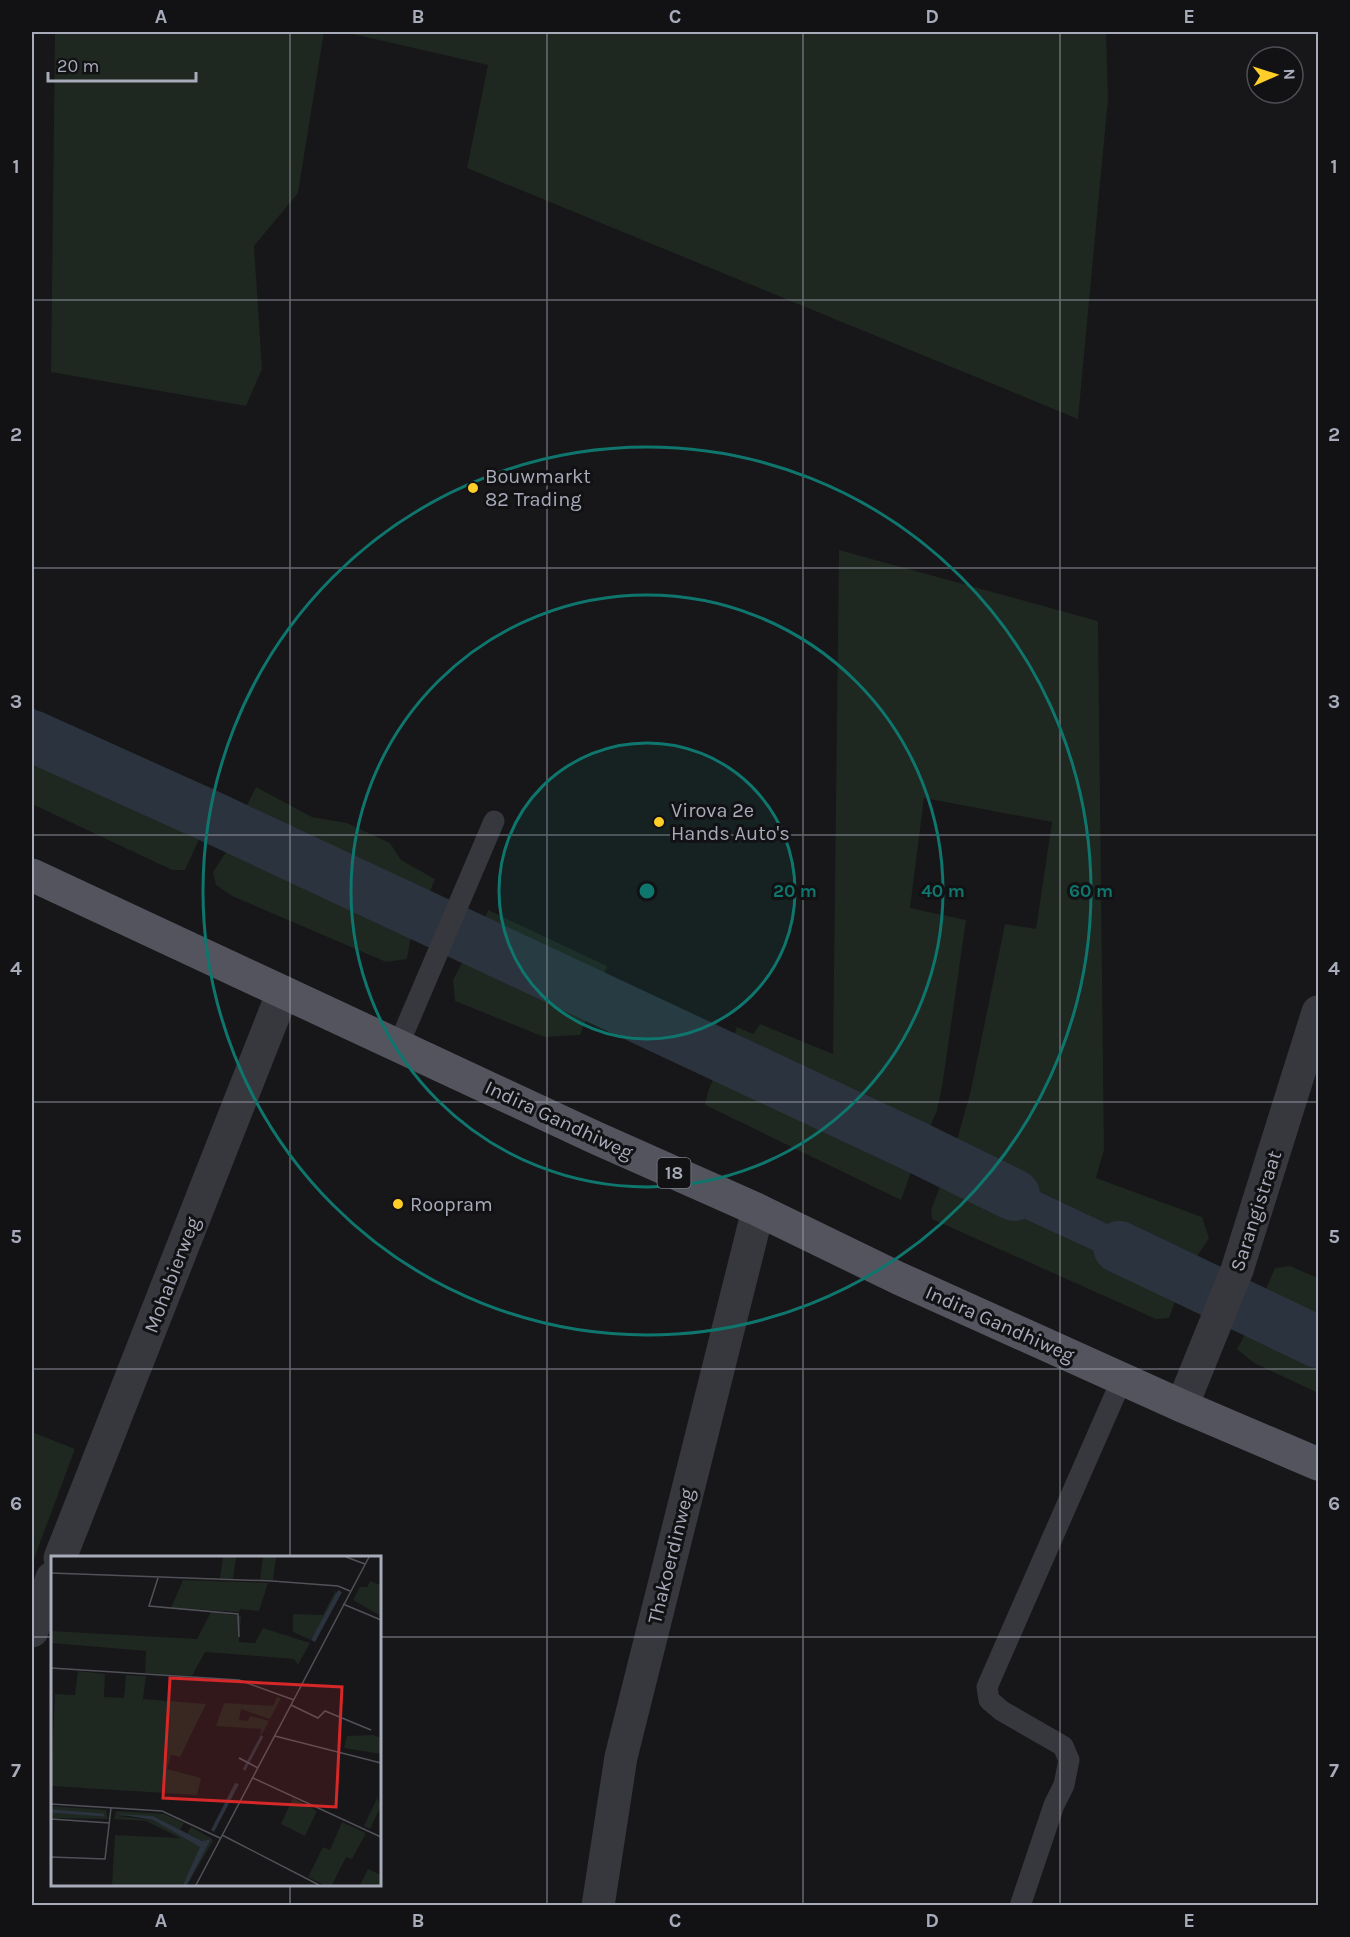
<svg xmlns="http://www.w3.org/2000/svg" width="1350" height="1937" font-family="Karla,sans-serif">
<style>
.green{fill:#1e2720}
.water{fill:#2b343e}
.lines{fill:none;stroke-linecap:round;stroke-linejoin:round}
.canal{stroke:#2b343e;stroke-width:52}
.service{stroke:#37373e;stroke-width:21}
.minor{stroke:#37373e;stroke-width:33}
.primary{stroke:#53545e;stroke-width:33}
.grid{fill:none;stroke:#a7abba;stroke-width:1.5;stroke-opacity:0.55}
.ring{fill:none;stroke:#0f766e;stroke-width:3}
.poi-dot{fill:#ffce28;stroke:#121114;stroke-width:2}
.labels{text-anchor:middle;dominant-baseline:central;stroke-width:6;stroke-linejoin:round;paint-order:stroke}
.shield{fill:#121114;stroke:#7a7d88;stroke-width:1.5}
.shield-label{font-size:18px;font-weight:bold;fill:#a7abba}
.poi-label{font-size:20px;fill:#a7abba;stroke:#121114;text-anchor:start}
.street-label{font-size:20px;fill:#a7abba;stroke:#121114}
.inset-river{fill:none;stroke:#2b343e;stroke-width:3}
.inset-road{fill:none;stroke:#515259;stroke-width:1.5}
.view{fill:#d62828;fill-opacity:0.15;stroke:#d62828;stroke-width:3}
.inset-edge{fill:none;stroke:#a7abba;stroke-width:3}
.centre{fill:#0f766e;stroke:#121114;stroke-width:3}
.ring-label{font-size:18px;text-anchor:middle;font-weight:bold;fill:#0f766e;stroke:#121114;stroke-width:6;stroke-linejoin:round;paint-order:stroke}
.neatline{fill:none;stroke:#a7abba;stroke-width:2}
.grid-label{font-size:20px;text-anchor:middle;font-weight:bold;fill:#a7abba}
</style>
<rect width="100%" height="100%" fill="#171619"/>
<!-- green -->
<g class="green">
<path d="M 55,32 L 324,32 L 298,193 L 254,246 L 262,369 L 246,406 L 51,372 Z"/>
<path d="M 344,32 L 1106,32 L 1108,99 L 1078,419 L 467,168 L 488,65 Z"/>
<path d="M 839,550 L 1098,621 L 1104,1150 L 1096,1178 L 1202,1217 L 1209,1238 L 1192,1264 L 954,1151 L 971,1090 L 1005,924 L 1036,929 L 1052,822 L 924,798 L 910,908 L 966,920 L 943,1081 L 937,1111 L 927,1133 L 920,1123 L 753,1051 L 731,1045 L 737,1027 L 753,1034 L 760,1024 L 833,1054 Z"/>
<path d="M 32,761 L 199,839 L 185,870 L 172,870 L 32,804 Z"/>
<path d="M 256,787 L 312,817 L 347,823 L 390,843 L 401,860 L 435,879 L 428,897 L 246,807 Z"/>
<path d="M 228,849 L 411,936 L 407,959 L 386,962 L 232,896 L 216,885 L 213,872 Z"/>
<path d="M 488,910 L 607,966 L 580,1035 L 544,1037 L 455,1001 L 453,980 L 464,959 L 575,1011 L 593,972 L 483,922 Z"/>
<path d="M 718,1068 L 894,1154 L 915,1161 L 901,1200 L 705,1105 L 709,1089 Z"/>
<path d="M 942,1181 L 1179,1290 L 1169,1318 L 1156,1319 L 932,1219 L 931,1210 Z"/>
<path d="M 1290,1266 L 1318,1278 L 1318,1319 L 1297,1310 L 1261,1301 L 1275,1268 Z"/>
<path d="M 1250,1325 L 1318,1355 L 1318,1393 L 1254,1363 L 1237,1349 Z"/>
<path d="M 32,1432 L 75,1449 L 32,1564 Z"/>
</g>
<!-- water -->
<g class="water">
<path d="M 32,707 L 64,731 L 116,758 L 160,767 L 211,793 L 216,802 L 199,839 L 32,761 Z"/>
<path d="M 246,807 L 428,897 L 411,936 L 228,849 Z"/>
<path d="M 483,922 L 593,972 L 576,1011 L 464,959 Z"/>
<path d="M 731,1045 L 753,1051 L 920,1123 L 927,1133 L 915,1161 L 894,1155 L 718,1068 Z"/>
<path d="M 954,1151 L 1192,1264 L 1179,1290 L 942,1181 Z"/>
<path d="M 1261,1301 L 1297,1310 L 1318,1319 L 1318,1355 L 1250,1325 Z"/>
</g>
<g class="lines">
<!-- canal -->
<g class="canal">
<path d="M 32,736 L 205,814 L 914,1146 L 1014,1195"/>
<path d="M 1119,1247 L 1318,1342"/>
</g>
<!-- service -->
<g class="service">
<path d="M 398,1046 L 494,821"/>
<path d="M 1020,1906 L 1054,1805 L 1064,1785 L 1069,1760 L 1063,1746 L 1002,1711 L 989,1700 L 987,1687 L 1122,1379"/>
</g>
<!-- minor -->
<g class="minor">
<path d="M 1182,1406 L 1237,1270 L 1318,1012"/>
<path d="M 60,1558 L 283,992"/>
<path d="M 32,1631 L 52,1578"/>
<path d="M 598,1906 L 621,1757 L 758,1210"/>
</g>
<!-- primary -->
<path class="primary" d="M 32,875 L 594,1137 L 758,1210 L 898,1278 L 1182,1406 L 1318,1464"/>
</g>
<!-- grid -->
<path class="grid" d="M 290,32 L 290,1558M 547,32 L 547,1906M 803,32 L 803,1906M 1060,32 L 1060,1906M 32,300 L 1318,300M 32,568 L 1318,568M 32,835 L 1318,835M 32,1102 L 1318,1102M 32,1369 L 1318,1369M 32,1637 L 52,1637M 380,1637 L 1318,1637M 290,1884 L 290,1906"/>
<!-- distance rings -->
<circle cx="647" cy="891" r="148" fill="#0f766e" fill-opacity=".12"/>
<g class="ring">
<circle cx="647" cy="891" r="148"/>
<circle cx="647" cy="891" r="296"/>
<circle cx="647" cy="891" r="444"/>
</g>
<!-- markers -->
<g class="poi-dot">
<circle cx="473" cy="488" r="6"/>
<circle cx="659" cy="822" r="6"/>
<circle cx="398" cy="1204" r="6"/>
</g>
<g class="labels">
<!-- shield labels -->
<rect class="shield" x="657.5" y="1158" width="33" height="30" rx="4.5"/>
<g class="shield-label">
<text x="674" y="1173">18</text>
</g>
<!-- poi labels -->
<g class="poi-label">
<text x="485" y="476">Bouwmarkt<tspan x="485" dy="23">82 Trading</tspan></text>
<text x="671" y="810">Virova 2e<tspan x="671" dy="23">Hands Auto's</tspan></text>
<text x="410" y="1204">Roopram</text>
</g>
<!-- street labels -->
<g class="street-label">
<text transform="translate(559 1120) rotate(25)">Indira Gandhiweg</text>
<text transform="translate(1256 1211) rotate(-72)">Sarangistraat</text>
<text transform="translate(172 1275) rotate(-69)">Mohabierweg</text>
<text transform="translate(1000 1324) rotate(24)">Indira Gandhiweg</text>
<text transform="translate(671 1556) rotate(-76)">Thakoerdinweg</text>
</g>
</g>
<!-- overview -->
<g transform="translate(51 1556)">
<rect width="330" height="330" fill="#171619"/>
<path d="M 172,1 L 185,1 L 182,23 L 169,22 ZM 212,1 L 225,1 L 222,24 L 209,24 ZM 132,24 L 217,27 L 208,55 L 189,53 L 188,56 L 120,52 ZM 319,25 L 330,29 L 330,60 L 302,44 L 309,31 L 316,31 ZM 285,34 L 285,39 L 260,84 L 242,76 L 242,58 L 272,59 ZM 160,56 L 190,60 L 188,86 L 204,87 L 212,72 L 259,87 L 247,109 L 243,103 L 154,96 L 141,120 L 94,117 L 95,95 L 0,87 L 0,75 L 146,83 ZM 27,115 L 54,118 L 53,141 L 73,142 L 75,119 L 95,120 L 92,143 L 155,148 L 129,201 L 120,199 L 116,213 L 150,222 L 146,239 L 0,230 L 4,138 L 24,139 ZM 226,141 L 230,142 L 219,163 L 190,153 L 188,164 L 197,165 L 199,160 L 218,165 L 209,182 L 210,173 L 165,170 L 173,147 L 222,150 ZM 322,179 L 330,182 L 330,198 L 293,192 L 296,180 ZM 242,242 L 266,255 L 254,280 L 230,268 ZM 326,242 L 330,250 L 319,273 L 313,270 ZM 0,250 L 55,254 L 57,263 L 0,262 ZM 65,255 L 113,258 L 133,267 L 129,274 L 102,260 L 67,260 L 102,264 L 150,291 L 132,329 L 61,329 L 64,279 L 129,282 L 95,265 L 63,263 ZM 291,266 L 315,277 L 301,303 L 295,301 L 281,329 L 273,329 L 257,321 L 272,291 L 279,294 ZM 140,271 L 160,282 L 162,285 L 136,329 L 160,283 L 151,285 L 136,277 ZM 317,313 L 330,319 L 330,329 L 309,329 Z" fill="#1e2720"/>
<path d="M 287,34 L 291,36 L 264,86 L 260,84 ZM 184,227 L 188,228 L 163,276 L 160,274 ZM 67,258 L 102,260 L 151,285 L 160,283 L 136,329 L 132,329 L 149,291 L 102,264 Z" fill="#2b343e"/>
<path class="inset-river" d="M 193,214 L 211,180M 0,255 L 53,259"/>
<path class="inset-road" d="M 295,1 L 314,8M 0,17 L 221,25 L 287,30 L 299,35M 107,22 L 98,50 L 187,58 L 188,81M 292,48 L 330,64M 0,112 L 188,124 L 243,144M 240,149 L 267,162 L 274,155 L 320,174M 224,180 L 330,207M 188,202 L 207,212M 202,222 L 330,281M 0,248 L 111,255 L 169,282M 0,263 L 59,267M 171,279 L 268,329M 0,301 L 54,303 L 60,252M 145,329 L 318,1"/>
<path class="view" d="M 119,122 L 291,131 L 285,251 L 112,242 Z"/>
<rect width="330" height="330" class="inset-edge"/>
</g>
<circle cx="647" cy="891" r="9" class="centre"/>
<g class="ring-label">
<text x="795" y="897">20 m</text>
<text x="943" y="897">40 m</text>
<text x="1091" y="897">60 m</text>
</g>
<!-- border -->
<rect width="1350" height="1937" fill="none" stroke="#121114" stroke-width="66"/>
<!-- north arrow -->
<g transform="translate(1275 75) rotate(87)"><circle r="28" fill="#121114" stroke="#4e4f56" stroke-width="1.5"/>
<path d="M0-4.5L10 22L0 15L-10 22Z" fill="#ffce28"/>
<text y="-9" font-size="16" font-weight="bold" text-anchor="middle" fill="#a7abba">N</text>
</g>
<!-- scale -->
<path d="M48 72v9h148v-9" fill="none" stroke="#a7abba" stroke-width="3"/>
<text x="57" y="72" font-size="18" fill="#a7abba" stroke="#121114" stroke-width="4.5" paint-order="stroke">20 m</text>
<rect x="33" y="33" width="1284" height="1871" class="neatline"/>
<g class="grid-label">
<text x="161" y="23">A</text>
<text x="418" y="23">B</text>
<text x="675" y="23">C</text>
<text x="932" y="23">D</text>
<text x="1189" y="23">E</text>
<text x="16" y="173">1</text>
<text x="1334" y="173">1</text>
<text x="16" y="441">2</text>
<text x="1334" y="441">2</text>
<text x="16" y="708">3</text>
<text x="1334" y="708">3</text>
<text x="16" y="975">4</text>
<text x="1334" y="975">4</text>
<text x="16" y="1243">5</text>
<text x="1334" y="1243">5</text>
<text x="16" y="1510">6</text>
<text x="1334" y="1510">6</text>
<text x="16" y="1777">7</text>
<text x="1334" y="1777">7</text>
<text x="161" y="1927">A</text>
<text x="418" y="1927">B</text>
<text x="675" y="1927">C</text>
<text x="932" y="1927">D</text>
<text x="1189" y="1927">E</text>
</g>
</svg>
